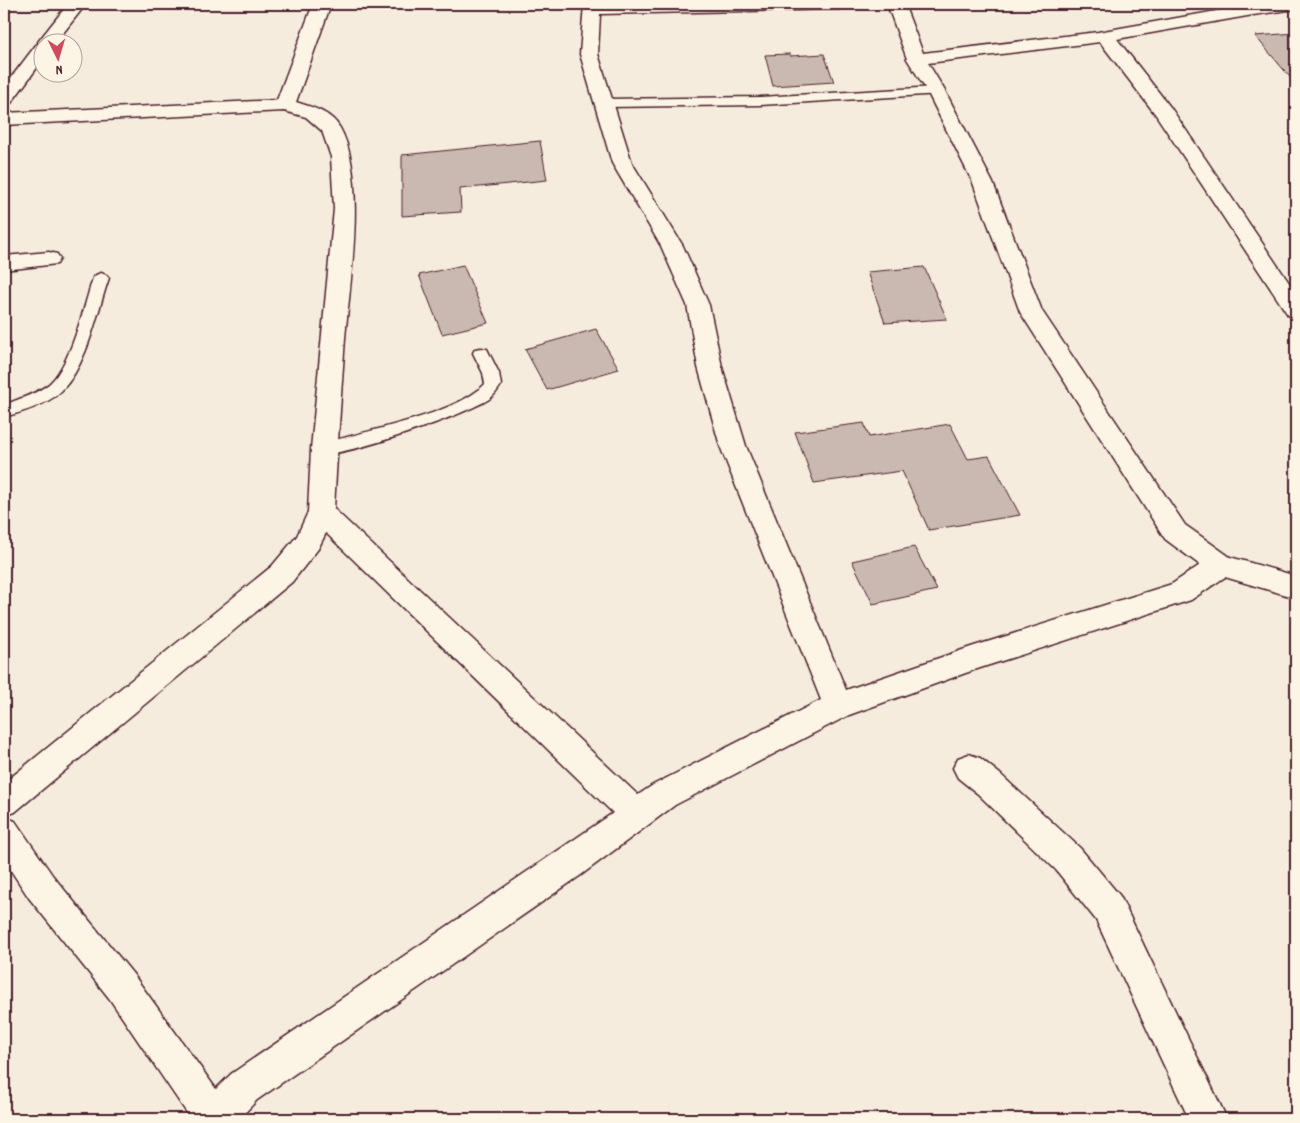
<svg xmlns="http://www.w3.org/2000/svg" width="1300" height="1123" font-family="Dekko,sans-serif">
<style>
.building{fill:#cab9b1;stroke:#4a1f2b}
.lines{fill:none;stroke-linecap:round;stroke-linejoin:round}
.service-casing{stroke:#4a1f2b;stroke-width:3}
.minor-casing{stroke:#4a1f2b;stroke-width:3}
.service{fill:#fcf5e5;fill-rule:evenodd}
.minor{fill:#fcf5e5;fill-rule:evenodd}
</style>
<rect width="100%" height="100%" fill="#f5ecde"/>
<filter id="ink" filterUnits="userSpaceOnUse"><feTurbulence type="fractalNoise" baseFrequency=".02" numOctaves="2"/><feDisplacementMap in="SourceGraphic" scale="10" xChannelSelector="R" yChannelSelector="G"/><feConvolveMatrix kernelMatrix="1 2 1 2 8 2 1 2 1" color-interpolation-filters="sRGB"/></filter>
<g filter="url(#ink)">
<!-- building -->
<g class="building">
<path d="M 1296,33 L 1296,84 L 1255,36 Z"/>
<path d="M 790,54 L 790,56 L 824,54 L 834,82 L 773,86 L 765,55 Z"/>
<path d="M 540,141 L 547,180 L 460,189 L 461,212 L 402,216 L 402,155 Z"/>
<path d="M 463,265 L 488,323 L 442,334 L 419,275 Z"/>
<path d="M 924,267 L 947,319 L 885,323 L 867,272 Z"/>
<path d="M 596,329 L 619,369 L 547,390 L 525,349 Z"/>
<path d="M 864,423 L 869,437 L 950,424 L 968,459 L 989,456 L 1020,515 L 929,530 L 902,471 L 814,483 L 795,432 Z"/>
<path d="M 914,547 L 937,590 L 873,604 L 852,561 Z"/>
</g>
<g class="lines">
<defs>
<g id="service">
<path d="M 936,87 L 942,91 L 941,94 L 760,105 L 606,107 L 599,103 L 606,99 L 760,97 Z"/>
<path d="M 101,273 L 106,275 L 109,278 C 97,312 88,363 63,389 C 50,404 23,412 4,417 L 4,405 C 19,399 36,394 49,384 C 71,365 84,306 93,278 L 96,275 Z"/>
<path d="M 481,348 L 487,349 L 499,373 L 501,385 C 498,390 494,396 489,399 C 467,414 339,460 318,453 L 315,449 L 318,445 C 359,432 457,415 485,384 L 483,373 L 473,353 L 475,349 Z"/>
</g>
<g id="minor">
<path d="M 68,4 L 86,4 L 56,42 L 42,42 L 42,61 L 11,103 L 4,105 L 4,87 L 36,45 L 40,44 L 38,42 L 41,38 Z"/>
<path d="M 313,4 L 331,4 L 296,102 C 312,107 331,112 340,128 C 367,176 350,283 345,338 C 341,395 337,452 334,509 L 638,795 L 653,785 L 821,700 L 720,446 L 698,367 L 687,305 L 661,246 L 612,163 L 580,54 L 584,4 L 848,4 L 845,8 L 839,9 L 600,14 L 598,54 L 632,163 L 683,246 L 709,305 L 722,367 L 746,446 L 846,690 L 971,647 L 1172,584 L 1200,565 L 1165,539 L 1020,312 L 973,183 L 927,91 L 907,59 L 887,4 L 904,4 L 923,53 L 1098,32 L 1256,4 L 1296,4 L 1296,9 L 1253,15 L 1117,39 L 1171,108 L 1296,293 L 1296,318 L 1288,315 L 1156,115 L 1100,42 L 928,63 L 945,91 L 993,183 L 1042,311 L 1185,525 L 1230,557 L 1296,576 L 1296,598 L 1225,577 L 1191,600 L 974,670 L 849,715 L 675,805 L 581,875 L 257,1100 L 239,1119 L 191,1119 L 109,998 L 29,898 L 4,860 L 4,817 L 15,821 L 53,876 L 133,974 L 216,1089 L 231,1074 L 613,813 L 326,533 L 318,549 L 292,582 L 15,812 L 4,816 L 4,783 L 272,566 L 297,536 L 308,512 L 311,449 L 334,209 L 331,157 L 322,131 L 306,117 L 284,111 L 4,125 L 4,113 L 277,100 Z"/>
<path d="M 49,252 L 57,254 L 60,259 L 57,264 L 4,270 L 4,256 Z"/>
<path d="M 969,754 L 980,758 L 1000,774 L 1080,848 L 1120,896 L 1227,1119 L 1189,1119 L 1096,920 L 1056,870 L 978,794 L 958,778 L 953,768 L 958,758 Z"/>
</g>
</defs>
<!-- service casing -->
<use href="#service" class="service-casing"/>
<!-- minor casing -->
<use href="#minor" class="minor-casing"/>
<!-- service -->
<use href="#service" class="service"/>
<!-- minor -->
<use href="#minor" class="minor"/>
</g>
</g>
<!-- margin -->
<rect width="1300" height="1123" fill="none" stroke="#fcf5e5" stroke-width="20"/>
<rect x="10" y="10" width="1280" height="1103" fill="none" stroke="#4a1f2b" stroke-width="2" filter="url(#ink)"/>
<!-- north arrow -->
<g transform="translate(58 58) rotate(175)"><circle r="24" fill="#fcf5e5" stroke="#b59f9b"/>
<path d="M0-4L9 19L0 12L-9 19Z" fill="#d1495b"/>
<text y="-8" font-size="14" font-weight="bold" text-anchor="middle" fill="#4a1f2b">N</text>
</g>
</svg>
